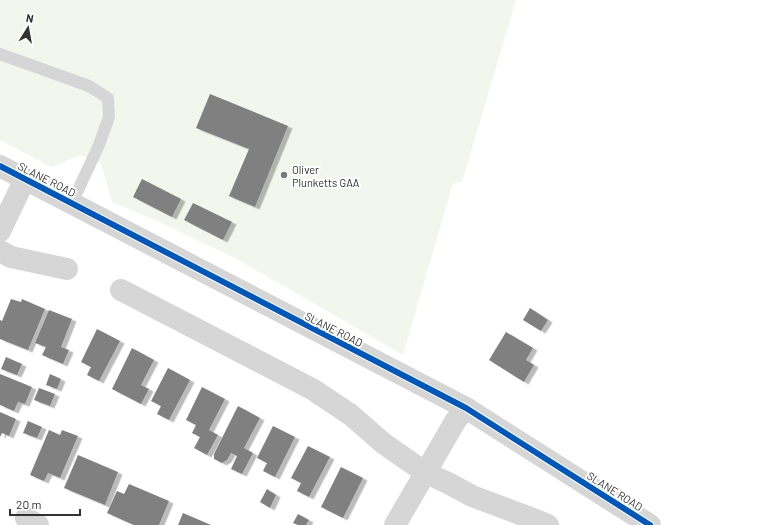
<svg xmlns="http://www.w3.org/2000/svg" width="769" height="525" font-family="Barlow,sans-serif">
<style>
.green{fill:#f3f6ed}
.building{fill:#808080;filter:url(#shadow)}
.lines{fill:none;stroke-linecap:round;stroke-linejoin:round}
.service{stroke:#d6d6d6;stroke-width:12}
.minor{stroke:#d6d6d6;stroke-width:22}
.cycleway-casing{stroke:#fff;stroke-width:8}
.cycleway{stroke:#0057b8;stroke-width:6}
.poi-dot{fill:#7a7a7a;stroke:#fff;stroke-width:1.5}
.labels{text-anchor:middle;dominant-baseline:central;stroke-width:4;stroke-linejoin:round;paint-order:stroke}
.poi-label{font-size:11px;fill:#323232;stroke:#fff;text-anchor:start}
.street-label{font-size:11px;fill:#323232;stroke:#fff}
</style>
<defs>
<filter id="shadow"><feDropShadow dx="4.5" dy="2.5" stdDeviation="0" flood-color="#0004"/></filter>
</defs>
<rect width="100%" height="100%" fill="#fff"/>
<!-- green -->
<path class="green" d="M 0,0 L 516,0 L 462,182 L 453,183 L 403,355 L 237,259 L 155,220 L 112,202 L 101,164 L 81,155 L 51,167 L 0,140 Z"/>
<!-- building -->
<g class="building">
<path d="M 210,94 L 288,126 L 255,207 L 229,196 L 249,149 L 196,128 Z"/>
<path d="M 142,179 L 181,199 L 172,217 L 133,197 Z"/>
<path d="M 193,203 L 232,222 L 223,240 L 184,220 Z"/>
<path d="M 11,299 L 21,302 L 22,299 L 45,309 L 28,350 L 0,339 L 0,320 L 2,321 Z"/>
<path d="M 530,308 L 548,320 L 541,331 L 523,320 Z"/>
<path d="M 49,310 L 72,319 L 61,347 L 69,350 L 63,364 L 42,355 L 46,347 L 35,343 Z"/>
<path d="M 97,329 L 120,341 L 99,381 L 87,375 L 91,367 L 81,362 Z"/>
<path d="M 506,332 L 533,348 L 526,360 L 534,365 L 524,382 L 489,360 Z"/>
<path d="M 132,348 L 154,360 L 141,385 L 149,389 L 141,404 L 112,389 Z"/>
<path d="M 6,357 L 22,364 L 17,375 L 1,369 Z"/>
<path d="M 168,368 L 190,380 L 169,420 L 157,414 L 161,406 L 151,401 Z"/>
<path d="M 0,374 L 32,387 L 25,404 L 18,402 L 14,411 L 0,405 Z"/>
<path d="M 50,374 L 61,379 L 57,389 L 46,385 Z"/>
<path d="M 202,387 L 225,399 L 209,430 L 218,435 L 207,455 L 194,448 L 200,437 L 192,433 L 196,425 L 186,420 Z"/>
<path d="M 39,388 L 55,394 L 50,406 L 34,400 Z"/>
<path d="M 238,406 L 260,418 L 244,448 L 253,453 L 242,474 L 231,469 L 237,456 L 231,453 L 227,460 L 222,463 L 214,459 L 214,454 Z"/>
<path d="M 0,412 L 16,419 L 9,436 L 2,433 L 0,437 Z"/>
<path d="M 28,421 L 42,427 L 37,438 L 23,433 Z"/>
<path d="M 273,426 L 295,437 L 275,477 L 263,471 L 267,463 L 257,458 Z"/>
<path d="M 49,430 L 60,435 L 62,430 L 78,436 L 60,478 L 48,473 L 44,481 L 30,475 Z"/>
<path d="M 308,446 L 330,457 L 309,497 L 297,491 L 301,483 L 291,478 Z"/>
<path d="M 78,455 L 118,472 L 105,505 L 64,488 Z"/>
<path d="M 341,467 L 363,478 L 343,518 L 321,507 Z"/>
<path d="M 129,484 L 169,501 L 159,525 L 134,525 L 107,513 L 117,491 L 124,494 Z"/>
<path d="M 267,489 L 276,495 L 270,508 L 260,502 Z"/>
<path d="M 183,513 L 211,525 L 178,525 Z"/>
<path d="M 298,514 L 309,520 L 306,525 L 298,525 L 293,523 Z"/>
</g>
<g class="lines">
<!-- service -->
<path class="service" d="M 0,54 L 89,86 L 108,98 L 109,117 L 99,145 L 72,203"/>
<!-- minor -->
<g class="minor">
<path d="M 0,166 L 466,408 L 650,525"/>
<path d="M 0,231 L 25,179"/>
<path d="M 0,251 L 11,257 L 67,269"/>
<path d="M 121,290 L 312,389 L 351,415 L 383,443 L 426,473 L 448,483 L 472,496 L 528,517 L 548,525"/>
<path d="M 26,518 L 38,525"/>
<path d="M 395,525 L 456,420 L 466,408"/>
</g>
<defs>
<path id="cycleway" d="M 0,166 L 466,408 L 650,525"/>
</defs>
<!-- cycleway casing -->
<use href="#cycleway" class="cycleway-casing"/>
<!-- cycleway -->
<use href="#cycleway" class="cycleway"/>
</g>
<!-- markers -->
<circle class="poi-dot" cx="284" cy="175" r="4"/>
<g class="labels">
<!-- poi labels -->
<g class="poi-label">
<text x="292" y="169">Oliver<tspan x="292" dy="13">Plunketts GAA</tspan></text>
</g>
<!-- street labels -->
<g class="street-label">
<text transform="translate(47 179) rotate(27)">SLANE ROAD</text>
<text transform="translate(334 329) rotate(27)">SLANE ROAD</text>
<text transform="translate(615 491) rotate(32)">SLANE ROAD</text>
</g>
</g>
<!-- north arrow -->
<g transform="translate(28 28) rotate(11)" stroke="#ffffff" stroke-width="3" paint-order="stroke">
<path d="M0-3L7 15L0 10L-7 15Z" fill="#323232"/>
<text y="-6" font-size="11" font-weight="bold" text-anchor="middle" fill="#323232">N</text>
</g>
<!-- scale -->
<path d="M10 509v6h70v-6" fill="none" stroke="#323232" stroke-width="2"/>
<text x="16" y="509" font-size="12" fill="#323232" stroke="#ffffff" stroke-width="3" paint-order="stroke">20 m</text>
</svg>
